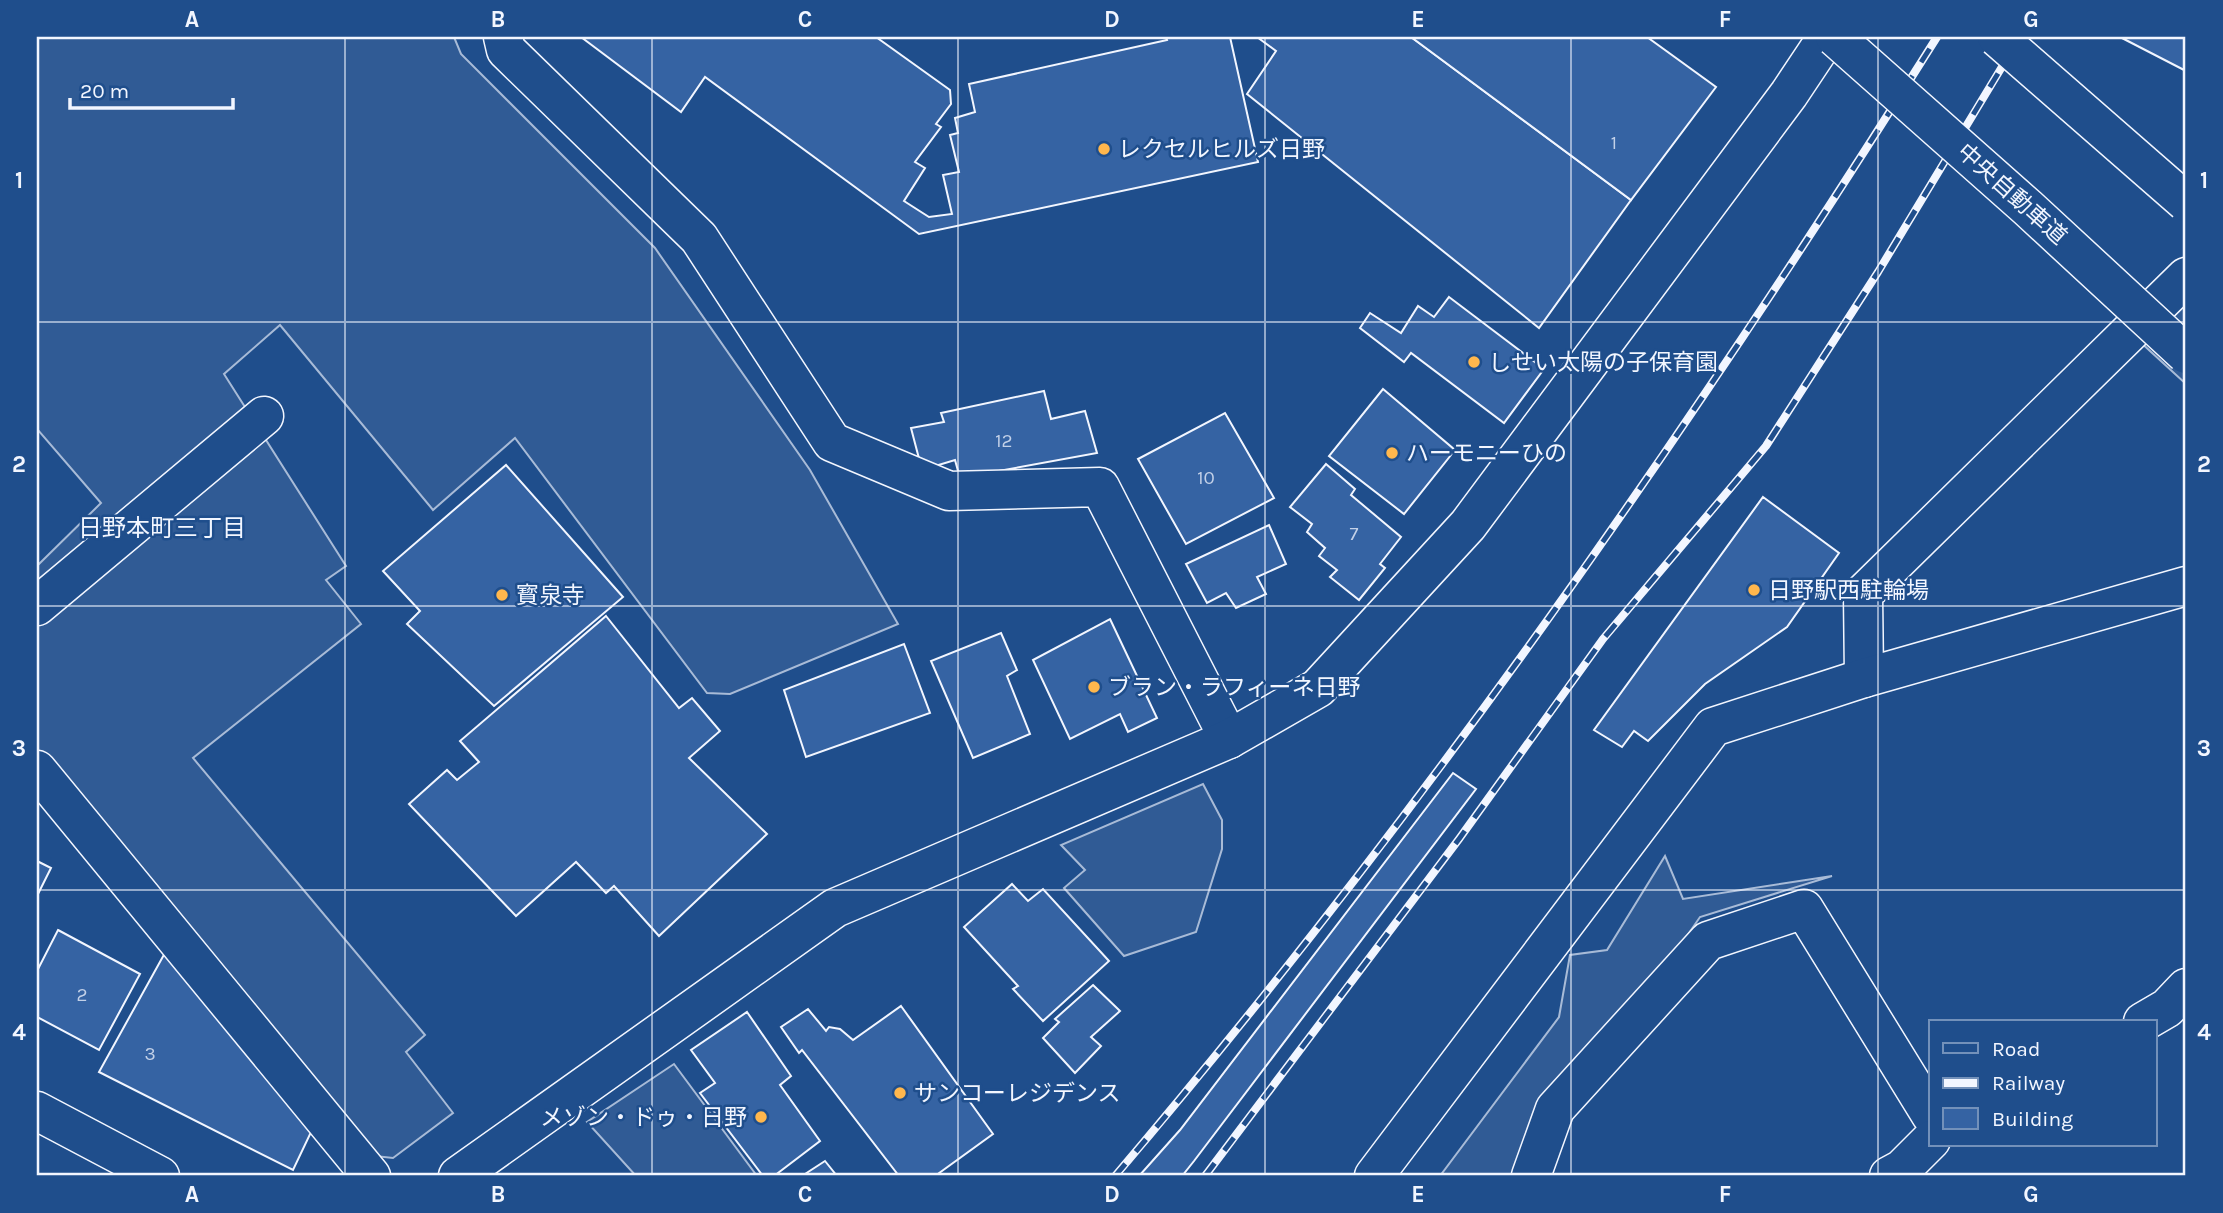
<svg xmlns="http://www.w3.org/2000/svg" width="2223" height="1213" font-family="Karla,'Noto Sans JP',sans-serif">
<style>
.built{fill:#305b95;stroke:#a8bbd7;stroke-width:2}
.building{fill:#3563a3;stroke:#f2f6ff;stroke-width:2}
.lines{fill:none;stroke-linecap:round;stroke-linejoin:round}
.minor-casing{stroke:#f2f6ff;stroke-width:41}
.minor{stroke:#1f4e8c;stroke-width:38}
.rail-casing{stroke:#f2f6ff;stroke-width:8}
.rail{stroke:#1f4e8c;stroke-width:5;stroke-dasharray:16;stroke-linecap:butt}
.highway-bridge-casing{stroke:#f2f6ff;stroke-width:41;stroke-linecap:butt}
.highway-bridge{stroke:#1f4e8c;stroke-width:38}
.grid{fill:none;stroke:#f2f6ff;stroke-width:2;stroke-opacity:0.55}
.poi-dot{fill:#ffb74d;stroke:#1f4e8c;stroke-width:2.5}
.labels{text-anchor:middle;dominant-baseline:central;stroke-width:5;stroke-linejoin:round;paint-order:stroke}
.number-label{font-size:19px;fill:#c3d1e8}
.poi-label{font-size:23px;fill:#f2f6ff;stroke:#1f4e8c;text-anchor:start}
.street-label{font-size:23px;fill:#f2f6ff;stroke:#1f4e8c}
.neighbourhood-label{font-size:24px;fill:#f2f6ff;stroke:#1f4e8c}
.neatline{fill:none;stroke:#f2f6ff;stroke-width:2.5}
.grid-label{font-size:23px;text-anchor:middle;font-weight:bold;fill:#f2f6ff}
</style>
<rect width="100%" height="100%" fill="#1f4e8c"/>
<!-- built -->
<g class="built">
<path d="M 37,37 L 454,37 L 461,54 L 655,248 L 810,470 L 898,624 L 730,694 L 707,693 L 515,438 L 433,510 L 280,325 L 224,374 L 346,566 L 326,580 L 361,624 L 193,758 L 425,1035 L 406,1052 L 453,1113 L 393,1158 L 366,1155 L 37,753 L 37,566 L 101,503 L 37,429 Z"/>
<path d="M 2186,299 L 2186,384 L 2138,340 Z"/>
<path d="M 1203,784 L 1222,820 L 1222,849 L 1196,932 L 1124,956 L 1064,888 L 1085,870 L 1061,845 Z"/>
<path d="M 1665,856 L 1683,899 L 1832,876 L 1700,917 L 1522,1176 L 1440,1176 L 1559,1017 L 1570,955 L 1607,950 Z"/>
<path d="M 674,1064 L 757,1176 L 636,1176 L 587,1122 Z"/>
</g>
<!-- building -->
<g class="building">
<path d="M 581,37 L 876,37 L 950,90 L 951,104 L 936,124 L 941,127 L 915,162 L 925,168 L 904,201 L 929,217 L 952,214 L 943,175 L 959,172 L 950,135 L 958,133 L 955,118 L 975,112 L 969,84 L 1167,40 L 1166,37 L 1230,37 L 1258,162 L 919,234 L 705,77 L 681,112 Z"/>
<path d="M 1257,37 L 1411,37 L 1631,200 L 1539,328 L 1247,94 L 1276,51 Z"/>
<path d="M 1411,37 L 1647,37 L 1716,87 L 1631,200 Z"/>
<path d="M 2120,37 L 2186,37 L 2186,71 Z"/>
<path d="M 1449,297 L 1544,369 L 1504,423 L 1411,353 L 1404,362 L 1360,328 L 1370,313 L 1401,333 L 1418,306 L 1434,317 Z"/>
<path d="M 1383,389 L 1455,450 L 1404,514 L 1329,456 Z"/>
<path d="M 1044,391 L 1051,419 L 1085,411 L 1097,453 L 960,478 L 955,460 L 922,470 L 911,428 L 944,422 L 941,413 Z"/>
<path d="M 1225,413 L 1274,498 L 1186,544 L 1138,459 Z"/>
<path d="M 1326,464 L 1355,489 L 1351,495 L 1401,537 L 1380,564 L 1385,568 L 1359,600 L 1330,577 L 1337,570 L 1319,556 L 1325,548 L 1307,532 L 1312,524 L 1290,507 Z"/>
<path d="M 506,465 L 623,597 L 494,706 L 407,624 L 420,611 L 383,571 Z"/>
<path d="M 1763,497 L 1839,553 L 1787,627 L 1705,684 L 1648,741 L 1634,731 L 1622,747 L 1594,730 Z"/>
<path d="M 1269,525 L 1286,564 L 1257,577 L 1266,594 L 1236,608 L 1226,593 L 1207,603 L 1186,564 Z"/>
<path d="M 606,616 L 679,708 L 692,698 L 720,731 L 689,758 L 767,834 L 659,936 L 614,886 L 606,893 L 576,862 L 516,916 L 409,804 L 447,770 L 457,780 L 479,762 L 460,741 Z"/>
<path d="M 1110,619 L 1157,718 L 1128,732 L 1120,714 L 1070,739 L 1033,660 Z"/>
<path d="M 1001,633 L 1017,670 L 1007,676 L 1030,734 L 973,758 L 931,661 Z"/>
<path d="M 904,644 L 930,713 L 806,757 L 784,690 Z"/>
<path d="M 1453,773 L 1476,789 L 1194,1161 L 1182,1176 L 1139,1176 L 1180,1130 Z"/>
<path d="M 37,861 L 51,868 L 37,896 Z"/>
<path d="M 1012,884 L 1028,901 L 1043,889 L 1109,961 L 1043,1021 L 1013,989 L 1018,986 L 964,927 Z"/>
<path d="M 58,930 L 140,974 L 99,1050 L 37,1017 L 37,971 Z"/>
<path d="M 166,951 L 313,1128 L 293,1170 L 99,1072 Z"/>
<path d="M 1093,985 L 1120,1011 L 1091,1037 L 1101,1046 L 1075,1073 L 1043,1038 L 1059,1022 L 1055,1019 Z"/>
<path d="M 901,1006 L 993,1134 L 935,1176 L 899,1176 L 802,1050 L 799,1053 L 781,1027 L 808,1009 L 826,1031 L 829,1027 L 840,1029 L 853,1040 Z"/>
<path d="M 747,1012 L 791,1076 L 780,1085 L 820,1141 L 774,1176 L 763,1176 L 700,1093 L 715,1083 L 691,1050 Z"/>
<path d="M 825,1161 L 837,1176 L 802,1176 Z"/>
</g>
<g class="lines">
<defs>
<g id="minor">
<path d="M 503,37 L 506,50 L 699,238 L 832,442 L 949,491 L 1100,487 L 1229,739"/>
<path d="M 37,606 L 264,416"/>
<path d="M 1864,678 L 1863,594 L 2186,277"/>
<path d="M 37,770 L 371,1176"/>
<path d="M 2143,1022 L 2167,1008 L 2186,988"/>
<path d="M 37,1111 L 160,1176"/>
<path d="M 458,1176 L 835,908 L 1229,739 L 1318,688 L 1468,525 L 1789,94 L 1827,37"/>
<path d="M 1374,1176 L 1713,727 L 1864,678 L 2186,586"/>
<path d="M 1531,1176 L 1555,1109 L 1708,941 L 1804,909 L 1931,1115"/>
<path d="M 1889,1176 L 1902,1169 L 1931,1140"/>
</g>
</defs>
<!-- minor casing -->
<use href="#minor" class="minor-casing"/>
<!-- minor -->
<use href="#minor" class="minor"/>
<defs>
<g id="rail">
<path d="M 1115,1176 C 1419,819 1688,433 1937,37"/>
<path d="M 1205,1176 L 1459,839 L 1603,639 L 1766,446 L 1878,272 L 2020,37"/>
</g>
</defs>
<!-- rail casing -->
<use href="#rail" class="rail-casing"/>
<!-- rail -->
<use href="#rail" class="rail"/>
<defs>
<g id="highway-bridge">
<path d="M 1835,37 L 2028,208 L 2186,354"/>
<path d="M 1997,37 L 2186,202"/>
</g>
</defs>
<!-- highway-bridge casing -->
<use href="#highway-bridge" class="highway-bridge-casing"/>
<!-- highway-bridge -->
<use href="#highway-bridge" class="highway-bridge"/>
</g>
<!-- grid -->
<path class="grid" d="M 345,37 L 345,1176M 652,37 L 652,1176M 958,37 L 958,1176M 1265,37 L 1265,1176M 1571,37 L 1571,1176M 1878,37 L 1878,1176M 37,322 L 2186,322M 37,606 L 2186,606M 37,890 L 2186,890"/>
<!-- markers -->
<g class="poi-dot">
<circle cx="1104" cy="149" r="7"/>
<circle cx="1474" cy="362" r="7"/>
<circle cx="1392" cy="453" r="7"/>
<circle cx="1754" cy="590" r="7"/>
<circle cx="502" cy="595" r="7"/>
<circle cx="1094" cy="687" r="7"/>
<circle cx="900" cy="1093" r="7"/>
<circle cx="761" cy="1117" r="7"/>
</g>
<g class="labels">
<!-- number labels -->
<g class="number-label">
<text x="1614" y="143">1</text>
<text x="1004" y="441">12</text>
<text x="1206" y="478">10</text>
<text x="1354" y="534">7</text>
<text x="82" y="995">2</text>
<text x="150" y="1054">3</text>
</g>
<!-- poi labels -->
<g class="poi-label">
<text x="1118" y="149">レクセルヒルズ日野</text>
<text x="1488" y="362">しせい太陽の子保育園</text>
<text x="1406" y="453">ハーモニーひの</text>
<text x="1768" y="590">日野駅西駐輪場</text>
<text x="516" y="595">寳泉寺</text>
<text x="1108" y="687">ブラン・ラフィーネ日野</text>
<text x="914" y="1093">サンコーレジデンス</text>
<text x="747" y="1117" text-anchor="end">メゾン・ドゥ・日野</text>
</g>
<!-- street labels -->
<g class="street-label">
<text transform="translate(2012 194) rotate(42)">中央自動車道</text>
</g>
<!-- neighbourhood labels -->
<g class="neighbourhood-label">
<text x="162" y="528">日野本町三丁目</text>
</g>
</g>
<!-- border -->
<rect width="2223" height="1213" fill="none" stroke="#1f4e8c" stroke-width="77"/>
<!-- legend -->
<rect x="1929" y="1020" width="228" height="126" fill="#1f4e8c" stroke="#7391ba" stroke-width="2"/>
<rect x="1943" y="1043" width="35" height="10" fill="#1f4e8c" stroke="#7391ba" stroke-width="2"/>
<text x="1992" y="1056" font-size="21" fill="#f2f6ff">Road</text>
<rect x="1943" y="1078" width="35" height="10" fill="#f2f6ff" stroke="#7391ba" stroke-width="2"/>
<text x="1992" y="1090" font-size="21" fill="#f2f6ff">Railway</text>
<rect x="1943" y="1108" width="35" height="21" fill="#3563a3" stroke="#7391ba" stroke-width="2"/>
<text x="1992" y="1126" font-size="21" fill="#f2f6ff">Building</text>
<!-- scale -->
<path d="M70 98v10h163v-10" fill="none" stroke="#f2f6ff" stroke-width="3.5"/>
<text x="80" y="98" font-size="21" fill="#f2f6ff" stroke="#1f4e8c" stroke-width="5" paint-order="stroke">20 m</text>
<rect x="38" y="38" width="2146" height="1136" class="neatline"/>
<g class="grid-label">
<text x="192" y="27">A</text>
<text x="498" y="27">B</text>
<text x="805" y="27">C</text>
<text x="1112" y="27">D</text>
<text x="1418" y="27">E</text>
<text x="1725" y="27">F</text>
<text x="2031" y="27">G</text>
<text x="19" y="188">1</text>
<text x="2204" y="188">1</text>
<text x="19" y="472">2</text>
<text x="2204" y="472">2</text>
<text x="19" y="756">3</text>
<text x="2204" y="756">3</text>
<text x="19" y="1040">4</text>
<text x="2204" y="1040">4</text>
<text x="192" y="1202">A</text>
<text x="498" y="1202">B</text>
<text x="805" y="1202">C</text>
<text x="1112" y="1202">D</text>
<text x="1418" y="1202">E</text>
<text x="1725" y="1202">F</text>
<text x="2031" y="1202">G</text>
</g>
</svg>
